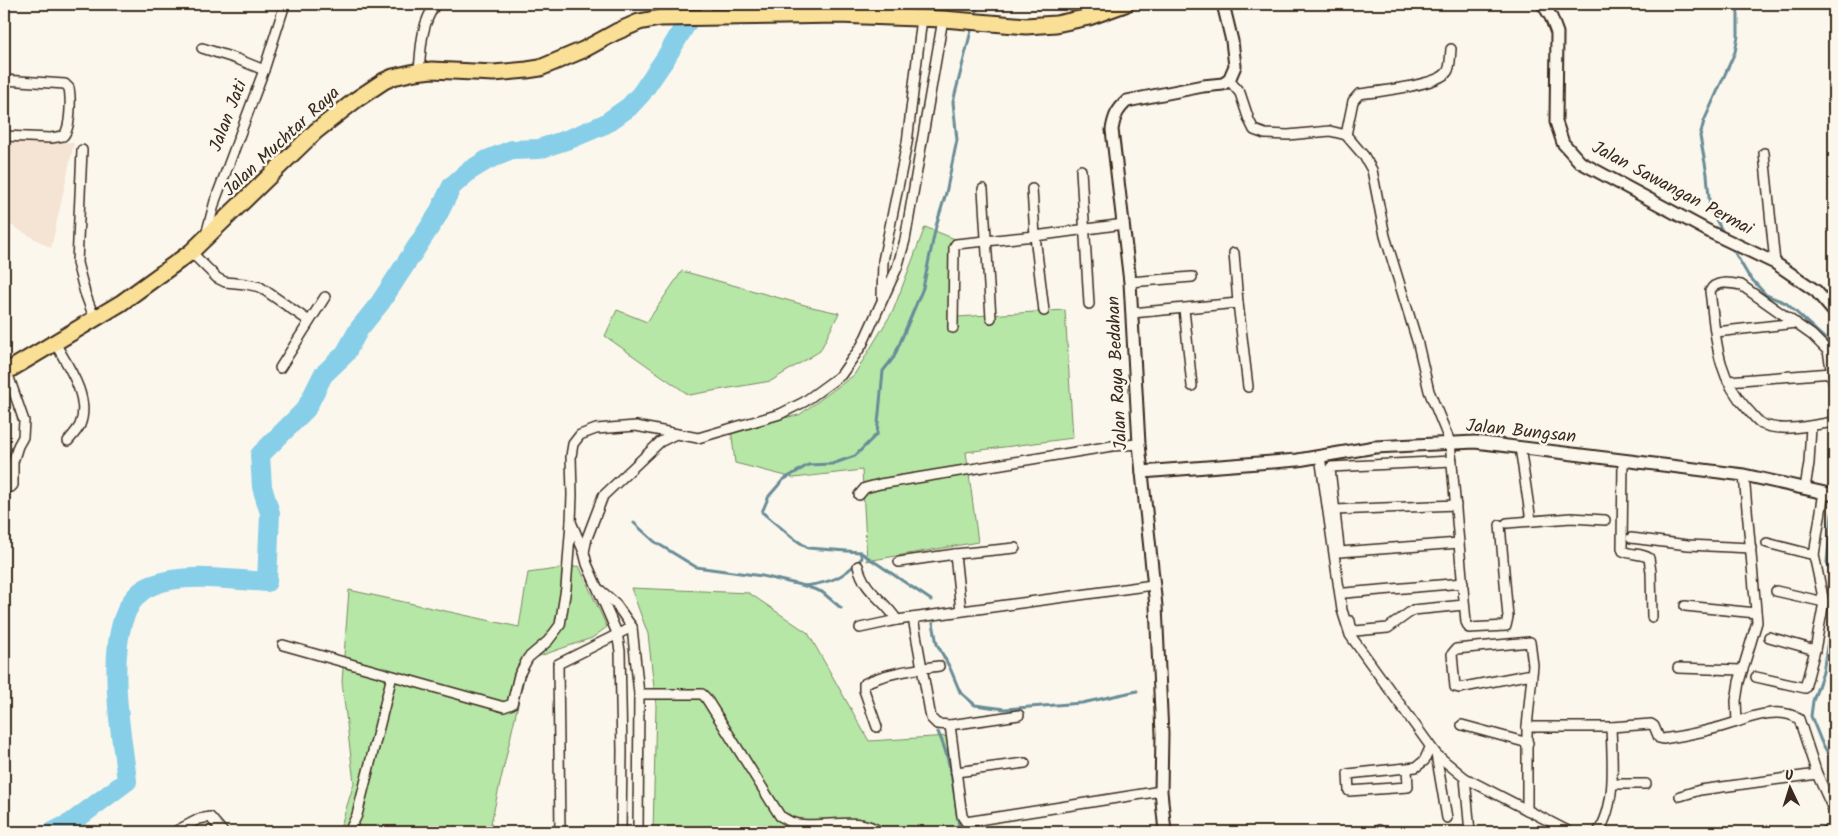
<svg xmlns="http://www.w3.org/2000/svg" width="1838" height="836" font-family="Kalam,sans-serif">
<style>
.built{fill:#f5e3d3}
.green{fill:#b6e7a7;stroke:#788862}
.lines{fill:none;stroke-linecap:round;stroke-linejoin:round}
.stream{stroke:#698c97;stroke-width:3}
.river{stroke:#87cee8;stroke-width:20}
.minor-casing{stroke:#3b2a1e;stroke-width:12}
.tertiary-casing{stroke:#3b2a1e;stroke-width:15}
.trunk-casing{stroke:#3b2a1e;stroke-width:19}
.minor{stroke:#fbf7ec;stroke-width:9}
.tertiary{stroke:#fbf7ec;stroke-width:11}
.trunk{stroke:#fadf96;stroke-width:15}
.labels{text-anchor:middle;dominant-baseline:central;stroke-width:5;stroke-linejoin:round;paint-order:stroke}
.street-label{font-size:18px;fill:#3b2a1e;stroke:#fbf7ec}
</style>
<rect width="100%" height="100%" fill="#fbf7ec"/>
<filter id="ink" filterUnits="userSpaceOnUse"><feTurbulence type="fractalNoise" baseFrequency=".02" numOctaves="2"/><feDisplacementMap in="SourceGraphic" scale="10" xChannelSelector="R" yChannelSelector="G"/><feConvolveMatrix kernelMatrix="1 2 1 2 8 2 1 2 1" color-interpolation-filters="sRGB"/></filter>
<g filter="url(#ink)">
<!-- built -->
<path class="built" d="M 4,137 L 74,143 L 51,248 L 4,221 Z"/>
<!-- green -->
<g class="green">
<path d="M 925,227 L 955,239 L 958,317 L 1065,310 L 1073,438 L 966,452 L 978,542 L 867,561 L 862,470 L 794,478 L 735,463 L 731,428 L 799,415 L 854,375 L 893,311 Z"/>
<path d="M 682,271 L 812,307 L 839,313 L 820,351 L 771,381 L 689,395 L 605,336 L 617,310 L 647,322 Z"/>
<path d="M 579,566 L 607,627 L 592,638 L 528,660 L 489,832 L 339,832 L 354,783 L 342,682 L 349,590 L 519,627 L 528,573 Z"/>
<path d="M 631,588 L 749,593 L 808,633 L 869,741 L 949,736 L 968,832 L 653,832 L 656,705 L 648,634 Z"/>
</g>
<g class="lines">
<!-- stream -->
<g class="stream">
<path d="M 975,16 L 978,4"/>
<path d="M 1724,234 L 1710,209 L 1707,174 L 1700,136 L 1704,121 L 1735,52 L 1738,36 L 1738,14 L 1736,4"/>
<path d="M 1731,246 L 1748,275 L 1766,295 L 1786,303 L 1834,347"/>
<path d="M 1834,508 L 1832,515 L 1827,562 L 1834,577"/>
<path d="M 634,523 L 655,542 L 696,567 L 762,576 L 805,586 L 822,592 L 841,608"/>
<path d="M 805,586 C 833,582 842,578 862,558 L 860,552"/>
<path d="M 931,600 L 860,552 L 808,548 L 793,538 L 762,512 L 769,496 L 783,480 L 808,465 L 832,464 L 855,456 L 877,434 L 883,371 L 894,357 L 923,288 L 936,226 L 946,193 L 957,140 L 953,102 L 972,27"/>
<path d="M 1834,603 L 1823,672 L 1813,701 L 1811,716 L 1821,741 L 1834,764"/>
<path d="M 933,623 L 937,644 L 950,668 L 960,692 L 975,705 L 1005,709 L 1082,703 L 1137,691"/>
<path d="M 938,732 C 953,763 954,799 960,832"/>
</g>
<!-- river -->
<path class="river" d="M 53,832 L 71,823 L 127,781 C 122,734 95,606 153,585 C 185,572 232,580 267,582 L 270,513 L 262,487 L 260,455 L 306,409 L 323,375 L 345,354 L 359,329 L 380,303 L 437,216 L 452,186 L 469,171 L 487,160 L 512,150 L 539,149 L 572,138 L 605,124 L 629,107 L 641,94 L 665,59 L 698,4"/>
<defs>
<g id="minor">
<path d="M 706,18 L 707,4"/>
<path d="M 202,48 L 237,59 L 264,70"/>
<path d="M 419,72 C 421,48 421,23 436,4"/>
<path d="M 4,80 L 65,84 L 69,88 C 71,99 71,129 63,136 L 51,138 L 4,136"/>
<path d="M 1229,80 L 1240,93 L 1249,120 L 1254,130 L 1265,134 L 1288,135 L 1330,131 L 1346,135 L 1364,156 L 1372,170 L 1385,236 L 1418,344 L 1429,391 L 1450,442 L 1466,622 L 1469,628 L 1506,626 L 1508,617 L 1500,525"/>
<path d="M 1346,135 L 1353,101 L 1359,94 C 1375,92 1438,85 1447,72 C 1451,67 1450,56 1451,49"/>
<path d="M 82,150 L 77,263 L 85,293 L 95,320"/>
<path d="M 1764,153 L 1775,263"/>
<path d="M 1081,170 L 1089,304"/>
<path d="M 983,189 L 991,318"/>
<path d="M 1032,189 L 1035,236 L 1044,311"/>
<path d="M 206,235 L 215,201 L 264,70 L 285,4"/>
<path d="M 191,252 L 217,278 L 225,282 L 246,284 L 260,287 L 309,321"/>
<path d="M 1234,253 L 1238,303"/>
<path d="M 1130,282 L 1192,277"/>
<path d="M 882,297 L 883,261 L 907,143 L 922,18"/>
<path d="M 1184,309 L 1192,386"/>
<path d="M 1132,313 L 1238,303 L 1248,387"/>
<path d="M 953,328 L 954,247 L 956,244 L 1035,236 L 1124,224"/>
<path d="M 1716,332 L 1796,323"/>
<path d="M 55,343 C 68,366 91,398 80,425 C 77,431 72,436 68,441"/>
<path d="M 280,368 L 325,297"/>
<path d="M 1728,381 L 1832,373"/>
<path d="M 1834,385 L 1828,351 L 1812,335 L 1741,285 C 1731,283 1715,280 1710,291 C 1716,336 1715,375 1748,410 C 1752,414 1757,421 1762,424 C 1783,433 1812,425 1834,422"/>
<path d="M 1520,447 L 1531,521"/>
<path d="M 1320,456 L 1342,610 L 1350,635 L 1436,754 L 1465,778 L 1570,832"/>
<path d="M 1623,461 L 1622,548 L 1623,551 C 1631,555 1641,553 1649,558 L 1651,572 L 1652,617"/>
<path d="M 1744,475 L 1757,622 L 1739,682 L 1736,701 L 1737,722 C 1755,715 1781,707 1799,719 L 1817,774 L 1834,811"/>
<path d="M 4,488 L 11,487 L 13,485 L 13,462 L 18,446 L 23,437 L 24,421 L 7,372"/>
<path d="M 1805,488 L 1809,463 L 1811,426"/>
<path d="M 859,495 L 865,488 L 880,484 L 1112,446 L 1139,444"/>
<path d="M 1335,510 L 1456,505"/>
<path d="M 571,522 L 584,552"/>
<path d="M 1507,523 L 1571,518 L 1605,520"/>
<path d="M 1631,538 L 1688,545 L 1751,548"/>
<path d="M 1767,543 L 1814,555"/>
<path d="M 1339,547 L 1330,469 L 1331,467 L 1452,461"/>
<path d="M 1340,552 L 1459,543"/>
<path d="M 955,554 L 961,611"/>
<path d="M 899,562 L 955,554 L 1015,548"/>
<path d="M 858,566 C 865,593 883,598 897,620"/>
<path d="M 600,590 L 615,603 L 632,627 L 639,694 L 638,832"/>
<path d="M 1776,591 L 1824,602"/>
<path d="M 1345,593 L 1463,583"/>
<path d="M 1685,606 L 1756,613"/>
<path d="M 913,618 L 931,718 L 937,724 L 950,725 L 1019,715"/>
<path d="M 1350,621 L 1351,627 L 1355,631 L 1388,628 L 1413,610 L 1464,605"/>
<path d="M 860,628 L 897,620 L 1153,585"/>
<path d="M 1769,637 L 1815,650"/>
<path d="M 283,645 L 504,707 L 512,704 L 519,675 L 528,658 L 548,641 L 560,625 L 566,588 L 571,522 L 572,495 L 571,456 L 573,444 L 580,435 L 596,429 L 636,426 L 698,438 L 780,414 L 804,402 L 841,375 L 862,345 L 897,268 L 905,240 L 943,19"/>
<path d="M 1678,668 L 1741,670"/>
<path d="M 1756,677 L 1805,688 L 1815,650 L 1824,602 L 1814,555 L 1824,492"/>
<path d="M 639,694 L 702,694 L 706,698 L 780,816 C 785,818 789,822 794,823 C 822,830 857,814 880,832"/>
<path d="M 950,725 L 962,816 L 966,822 L 1161,791"/>
<path d="M 1462,725 L 1528,743"/>
<path d="M 877,727 L 864,690 L 864,684 C 884,673 917,669 939,666"/>
<path d="M 1527,727 L 1611,727 C 1612,759 1617,805 1598,832"/>
<path d="M 1611,727 L 1651,724 L 1654,726 L 1659,738 L 1663,739 C 1689,735 1713,730 1737,722"/>
<path d="M 1834,734 L 1834,741"/>
<path d="M 1436,754 L 1447,818"/>
<path d="M 1407,769 L 1408,787 L 1349,791 L 1348,774 L 1416,767 L 1424,761 L 1430,748"/>
<path d="M 956,772 L 1025,763"/>
<path d="M 1465,778 L 1470,832"/>
<path d="M 1613,784 L 1646,784"/>
<path d="M 1680,796 L 1700,790 L 1817,774"/>
<path d="M 1527,810 L 1527,727 L 1533,665 L 1530,642 L 1456,649 L 1452,654 L 1455,687 L 1459,688 L 1532,674"/>
<path d="M 1379,830 L 1380,832"/>
<path d="M 174,832 L 199,819 L 210,817 L 223,832"/>
<path d="M 349,832 L 357,815 L 392,676"/>
<path d="M 560,832 L 558,664 L 632,627"/>
<path d="M 621,832 L 622,751 L 620,651 L 617,633 L 587,564 L 584,552 L 587,538 L 603,496 L 660,442 L 676,434"/>
<path d="M 1824,832 L 1834,830"/>
</g>
<g id="tertiary">
<path d="M 1543,4 L 1551,17 L 1557,33 L 1556,122 L 1563,143 L 1580,162 L 1712,233 L 1775,263 L 1816,291 L 1834,312"/>
<path d="M 1142,472 L 1298,460 L 1375,447 L 1475,442 L 1744,475 L 1834,495"/>
<path d="M 1165,832 L 1161,791 L 1162,734 L 1156,606 L 1139,444 L 1130,282 L 1112,130 C 1114,117 1117,110 1127,101 L 1203,86 L 1223,84 L 1229,80 L 1235,66 L 1232,41 L 1223,4"/>
</g>
<path id="trunk" d="M 4,373 L 121,303 L 191,252 L 316,131 L 357,99 L 384,81 L 393,77 L 415,72 L 432,70 L 494,73 L 527,70 L 540,68 L 583,50 L 616,32 L 639,22 L 660,18 L 838,15 L 943,19 L 1026,26 L 1056,24 L 1089,17 L 1125,4"/>
</defs>
<!-- minor casing -->
<use href="#minor" class="minor-casing"/>
<!-- tertiary casing -->
<use href="#tertiary" class="tertiary-casing"/>
<!-- trunk casing -->
<use href="#trunk" class="trunk-casing"/>
<!-- minor -->
<use href="#minor" class="minor"/>
<!-- tertiary -->
<use href="#tertiary" class="tertiary"/>
<!-- trunk -->
<use href="#trunk" class="trunk"/>
</g>
</g>
<g class="labels">
<!-- street labels -->
<g class="street-label">
<text transform="translate(229 116) rotate(-69)">Jalan Jati</text>
<text transform="translate(282 142) rotate(-43)">Jalan Muchtar Raya</text>
<text transform="translate(1672 189) rotate(28)">Jalan Sawangan Permai</text>
<text transform="translate(1118 373) rotate(-93)">Jalan Raya Bedahan</text>
<text transform="translate(1521 432) rotate(6)">Jalan Bungsan</text>
</g>
</g>
<!-- margin -->
<rect width="1838" height="836" fill="none" stroke="#fbf7ec" stroke-width="20"/>
<rect x="10" y="10" width="1818" height="816" fill="none" stroke="#3b2a1e" stroke-width="2" filter="url(#ink)"/>
<!-- north arrow -->
<g transform="translate(1790 788) rotate(356)" stroke="#fbf7ec" stroke-width="4" paint-order="stroke">
<path d="M0-4L9 19L0 12L-9 19Z" fill="#3b2a1e"/>
<text y="-8" font-size="14" font-weight="bold" text-anchor="middle" fill="#3b2a1e">U</text>
</g>
</svg>
